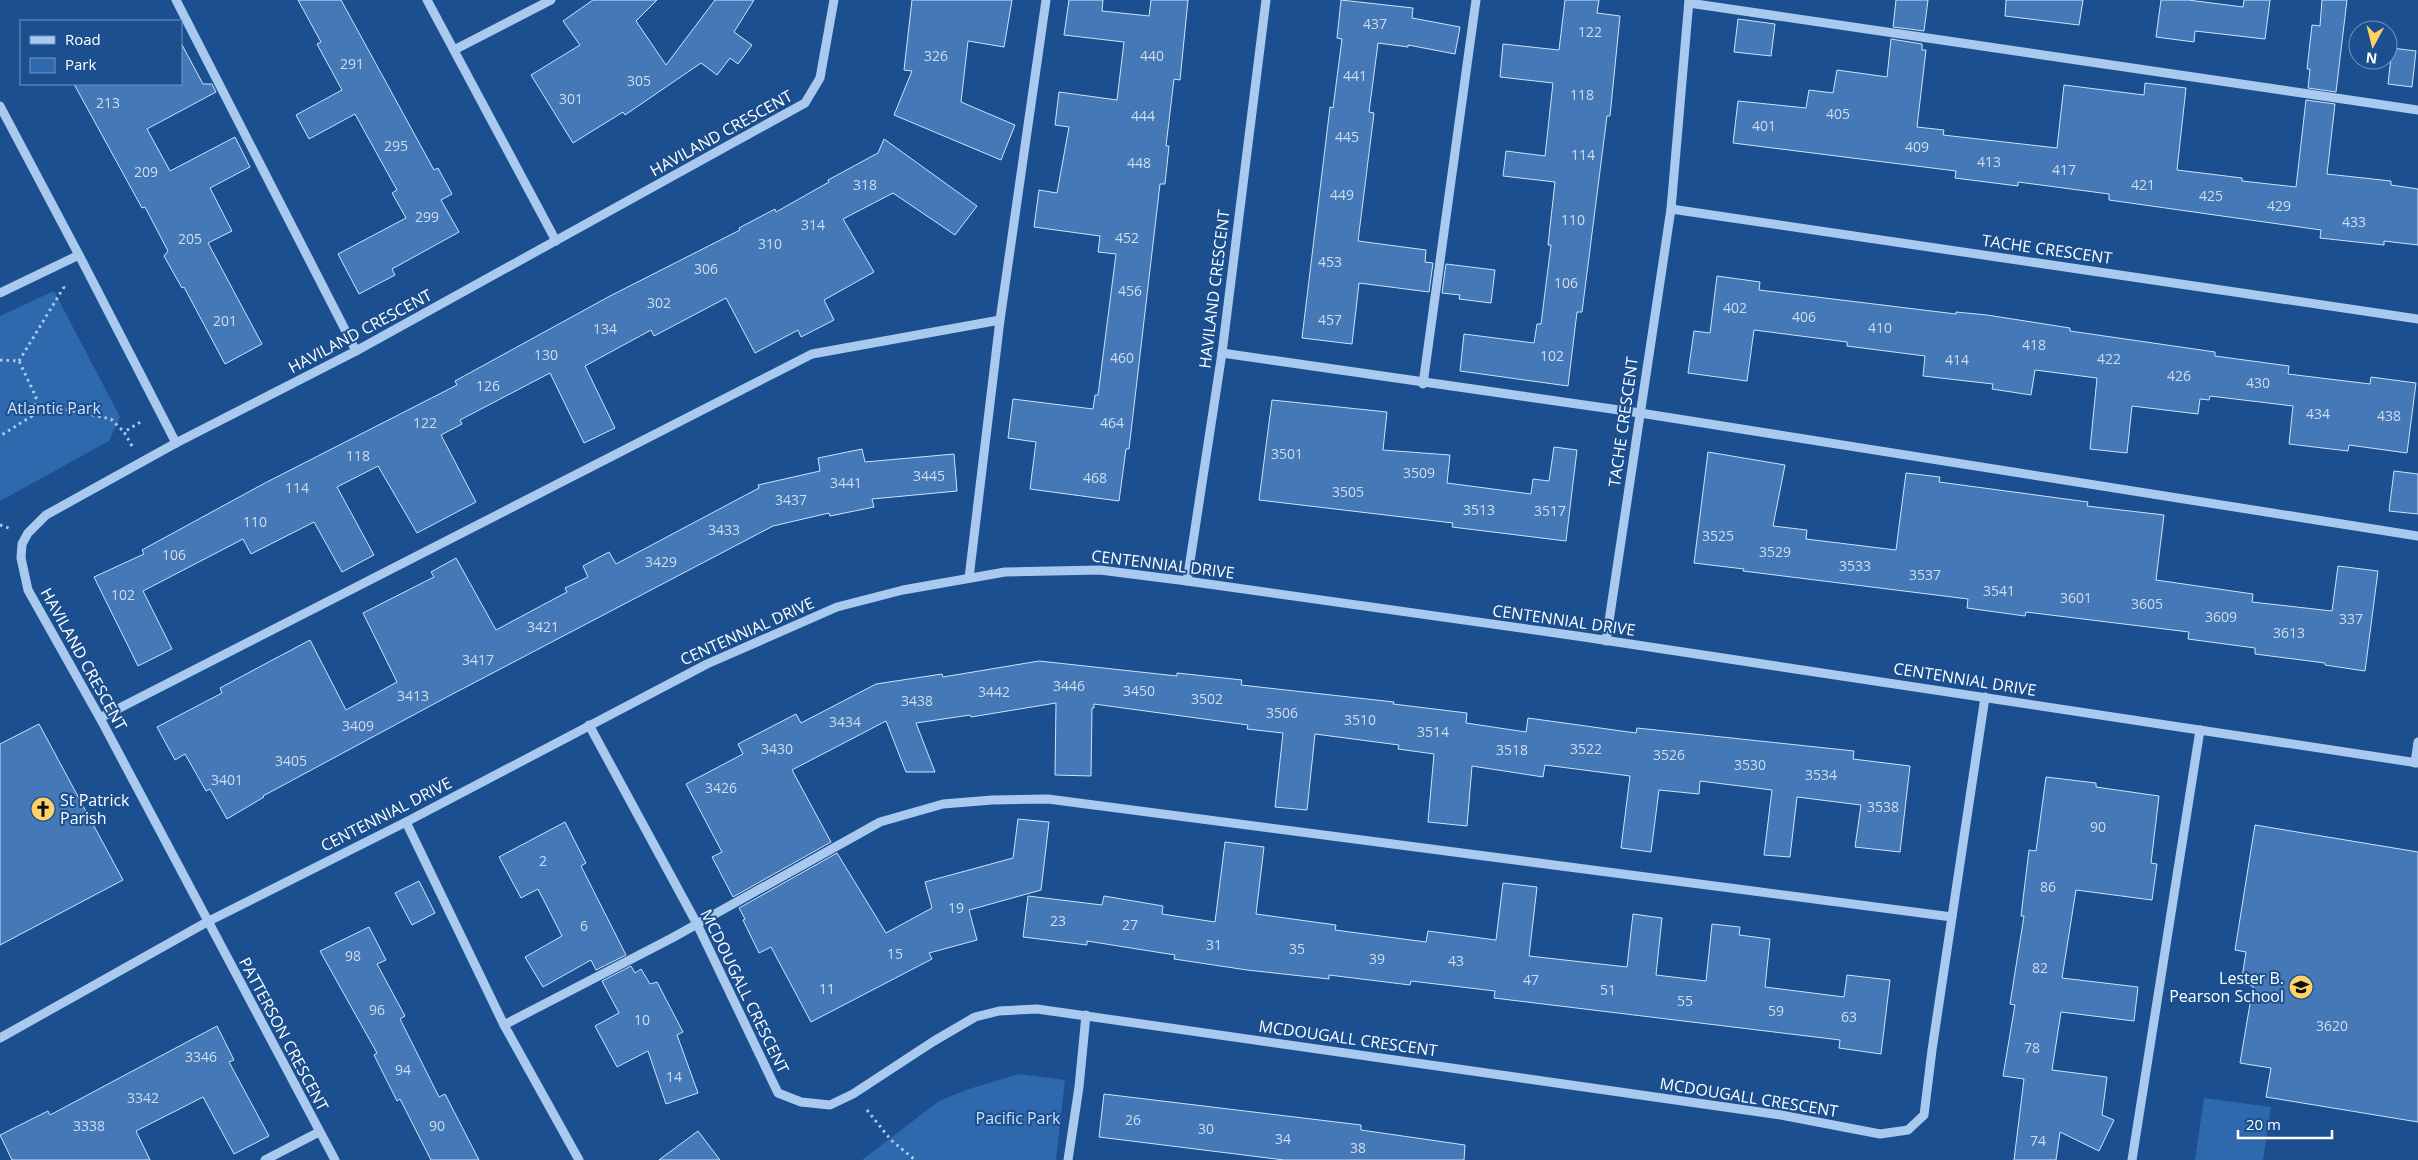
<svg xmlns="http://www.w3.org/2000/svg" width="2418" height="1160" font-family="'Open Sans',sans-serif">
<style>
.green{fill:#2e69ad}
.building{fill:#4478b7;stroke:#cfe3fa}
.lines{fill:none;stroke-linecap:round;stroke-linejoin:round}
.path{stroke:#a9c9ee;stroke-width:3;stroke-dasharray:2.5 4;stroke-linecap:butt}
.minor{stroke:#a9c9ee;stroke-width:9}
.labels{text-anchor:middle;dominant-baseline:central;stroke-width:4;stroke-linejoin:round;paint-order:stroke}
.number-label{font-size:14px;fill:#d0dded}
.street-label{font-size:16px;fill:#fff;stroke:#1b4f8f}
.park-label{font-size:16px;fill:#cfe3fa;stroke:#1b4f8f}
.poi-label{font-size:16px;fill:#fff;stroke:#1b4f8f;text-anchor:start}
</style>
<rect width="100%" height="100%" fill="#1b4f8f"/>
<!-- green -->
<g class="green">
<path d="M 54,291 L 120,417 L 109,441 L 0,501 L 0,316 Z"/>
<path d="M 1019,1074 L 1065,1080 L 1056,1160 L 862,1160 L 939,1101 L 969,1089 Z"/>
<path d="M 2204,1098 L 2271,1107 L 2263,1160 L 2195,1160 Z"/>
</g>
<!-- building -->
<g class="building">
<path d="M 298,0 L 341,0 L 434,170 L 438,168 L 452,194 L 441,200 L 459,232 L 392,269 L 395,275 L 359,294 L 338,254 L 406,218 L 392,193 L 397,190 L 355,114 L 309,139 L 296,115 L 342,90 L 317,44 L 321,42 Z"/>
<path d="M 593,0 L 657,0 L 636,21 L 666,65 L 715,0 L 754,0 L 734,32 L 752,45 L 738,64 L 730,58 L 717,75 L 701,63 L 625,115 L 623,112 L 573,143 L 531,75 L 580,45 L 563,21 Z"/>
<path d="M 912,0 L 1012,0 L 1004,47 L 968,41 L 961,102 L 1015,125 L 1001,160 L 894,115 L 912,71 L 904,70 Z"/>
<path d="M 1069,0 L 1103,0 L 1102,11 L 1149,16 L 1151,0 L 1188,0 L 1180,80 L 1174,79 L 1166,146 L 1169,146 L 1165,184 L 1160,184 L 1129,449 L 1126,449 L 1119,501 L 1030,489 L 1036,442 L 1008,438 L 1013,399 L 1093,409 L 1095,395 L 1098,395 L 1116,254 L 1098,252 L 1100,236 L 1034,227 L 1039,190 L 1057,193 L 1069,127 L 1055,125 L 1059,92 L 1117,100 L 1124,42 L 1064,35 Z"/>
<path d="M 1341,0 L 1413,8 L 1412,18 L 1460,27 L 1455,54 L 1408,45 L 1408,47 L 1378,43 L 1369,112 L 1374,113 L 1358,241 L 1426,250 L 1425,262 L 1433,263 L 1429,292 L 1359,283 L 1352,344 L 1302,338 L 1330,107 L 1333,108 L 1342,39 L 1337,38 Z"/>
<path d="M 1565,0 L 1599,0 L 1597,13 L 1620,16 L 1610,116 L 1607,116 L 1582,312 L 1577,312 L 1568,386 L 1460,371 L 1464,334 L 1534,343 L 1537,324 L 1541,324 L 1551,245 L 1548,245 L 1555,182 L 1503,176 L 1506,151 L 1545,156 L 1553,83 L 1500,77 L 1503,44 L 1559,50 Z"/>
<path d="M 1896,0 L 1928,0 L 1924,31 L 1893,27 Z"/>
<path d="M 2006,0 L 2083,0 L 2079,25 L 2005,16 Z"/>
<path d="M 2161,0 L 2188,0 L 2243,7 L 2244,0 L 2270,0 L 2265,39 L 2195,31 L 2194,42 L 2156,37 Z"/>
<path d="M 2322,0 L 2347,0 L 2336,92 L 2308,88 L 2310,69 L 2307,69 L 2312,25 L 2320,26 Z"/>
<path d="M 1738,19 L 1775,24 L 1771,56 L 1734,52 Z"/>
<path d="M 1891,39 L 1922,44 L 1922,50 L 1926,50 L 1917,127 L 1944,130 L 1943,135 L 2057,148 L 2064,85 L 2144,95 L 2145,83 L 2186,88 L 2177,170 L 2242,178 L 2242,181 L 2296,187 L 2306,100 L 2335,104 L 2327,174 L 2391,181 L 2391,185 L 2418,189 L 2418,245 L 2384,241 L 2384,245 L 2320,238 L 2321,230 L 2109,200 L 2109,194 L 2018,182 L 2018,186 L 1955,178 L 1956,171 L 1733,143 L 1738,101 L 1806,108 L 1809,90 L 1833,93 L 1837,70 L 1887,77 Z"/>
<path d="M 181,43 L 203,84 L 212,84 L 216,92 L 147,129 L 170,171 L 235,137 L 250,167 L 210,188 L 232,231 L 208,243 L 262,344 L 225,364 L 184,287 L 182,288 L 164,256 L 168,251 L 145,207 L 142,208 L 74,84 L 181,84 Z"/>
<path d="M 2392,48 L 2416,51 L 2412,87 L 2388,84 Z"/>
<path d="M 884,139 L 977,206 L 955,235 L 893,193 L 843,219 L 874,272 L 824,300 L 834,320 L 801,337 L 798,330 L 755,353 L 726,298 L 654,336 L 651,330 L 585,366 L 615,428 L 584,443 L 550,373 L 460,420 L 462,424 L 441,435 L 476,502 L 417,533 L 378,466 L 337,487 L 374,555 L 342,572 L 314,522 L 251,554 L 243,539 L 143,591 L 172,649 L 138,666 L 94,577 L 144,554 L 142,550 L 265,483 L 457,385 L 455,381 L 610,296 L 740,230 L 739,228 L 775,209 L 776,212 L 829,182 L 828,180 L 878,153 Z"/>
<path d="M 1446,264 L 1495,270 L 1491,303 L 1459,299 L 1460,295 L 1442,293 Z"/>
<path d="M 1717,276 L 1760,282 L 1759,290 L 1956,314 L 1956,312 L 1987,315 L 2070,328 L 2070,331 L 2215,352 L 2215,356 L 2289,366 L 2288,374 L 2370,384 L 2371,377 L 2416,383 L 2407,453 L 2349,445 L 2348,451 L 2289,444 L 2293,406 L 2210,396 L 2209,400 L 2200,399 L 2198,414 L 2132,406 L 2127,453 L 2090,449 L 2097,378 L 2035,370 L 2031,395 L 1992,389 L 1993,384 L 1923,376 L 1925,356 L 1847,346 L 1847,342 L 1754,330 L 1747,381 L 1688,373 L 1694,331 L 1710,333 Z"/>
<path d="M 1272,400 L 1387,412 L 1383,450 L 1450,455 L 1447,483 L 1531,494 L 1533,479 L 1549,481 L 1554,447 L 1577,450 L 1566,541 L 1452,527 L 1453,523 L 1259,500 Z"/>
<path d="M 862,449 L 865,462 L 954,454 L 957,491 L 872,499 L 874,507 L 830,516 L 829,513 L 773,526 L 445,698 L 263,796 L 264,797 L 227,819 L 210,789 L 206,791 L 185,754 L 175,760 L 157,727 L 222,693 L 220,688 L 310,640 L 346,710 L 397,682 L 363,613 L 434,577 L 431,572 L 456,558 L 496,630 L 567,592 L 565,588 L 588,577 L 583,566 L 609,552 L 616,564 L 759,488 L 758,485 L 820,471 L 818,458 Z"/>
<path d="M 1708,452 L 1785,465 L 1773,526 L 1807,530 L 1806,539 L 1896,550 L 1906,473 L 1940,477 L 1939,482 L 2088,502 L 2087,506 L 2164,515 L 2156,580 L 2253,594 L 2252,602 L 2332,611 L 2338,566 L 2378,571 L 2365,671 L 2325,665 L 2325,663 L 2255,654 L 2255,648 L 2188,639 L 2189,632 L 2026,612 L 2025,616 L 1967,608 L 1968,599 L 1743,571 L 1744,569 L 1694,563 Z"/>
<path d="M 2394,471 L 2418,474 L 2418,514 L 2389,511 Z"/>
<path d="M 1039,661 L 1177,676 L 1177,673 L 1242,680 L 1241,685 L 1394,702 L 1393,704 L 1467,713 L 1466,723 L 1526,732 L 1528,718 L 1636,733 L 1637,728 L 1854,751 L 1853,759 L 1910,766 L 1900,852 L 1855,847 L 1861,805 L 1797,797 L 1790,857 L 1764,855 L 1772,790 L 1700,781 L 1699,794 L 1659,790 L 1651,852 L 1621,848 L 1630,776 L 1545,765 L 1543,777 L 1472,766 L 1467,826 L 1428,822 L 1434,754 L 1398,749 L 1399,745 L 1315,734 L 1307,810 L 1275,807 L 1283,733 L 1247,729 L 1248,725 L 1094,704 L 1094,708 L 1092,708 L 1091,776 L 1055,775 L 1056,703 L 971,717 L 970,715 L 916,723 L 935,772 L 906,772 L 886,721 L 792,770 L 831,842 L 733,897 L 712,857 L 722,852 L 686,784 L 743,754 L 738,744 L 796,714 L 801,723 L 876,684 L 942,674 L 943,677 Z"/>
<path d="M 39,724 L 123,880 L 0,945 L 0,744 Z"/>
<path d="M 2046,777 L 2096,783 L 2096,787 L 2159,796 L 2151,863 L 2157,864 L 2152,900 L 2076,890 L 2062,978 L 2138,987 L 2134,1021 L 2061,1012 L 2052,1070 L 2107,1077 L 2102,1115 L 2114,1120 L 2099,1151 L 2060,1132 L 2056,1160 L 2014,1160 L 2024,1079 L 2003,1076 L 2015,1005 L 2010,1004 L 2024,916 L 2021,916 L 2029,850 L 2036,851 Z"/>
<path d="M 1018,819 L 1049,822 L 1041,890 L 969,910 L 977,940 L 929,953 L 932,959 L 811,1022 L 771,947 L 759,953 L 743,920 L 745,919 L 739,908 L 837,853 L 886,933 L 932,908 L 925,882 L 1013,858 Z"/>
<path d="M 565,822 L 586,863 L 581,866 L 626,955 L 596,970 L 591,960 L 543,987 L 525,957 L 562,936 L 538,889 L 521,898 L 499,857 Z"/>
<path d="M 2255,825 L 2418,852 L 2418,1122 L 2266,1097 L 2271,1068 L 2240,1063 L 2253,986 L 2241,984 L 2246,952 L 2235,950 Z"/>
<path d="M 1225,842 L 1264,847 L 1256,914 L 1336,925 L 1335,930 L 1426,942 L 1428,931 L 1496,940 L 1503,883 L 1537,887 L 1529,956 L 1627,967 L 1633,914 L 1662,918 L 1656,975 L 1706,981 L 1712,924 L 1740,927 L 1739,935 L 1770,939 L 1765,987 L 1844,997 L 1847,975 L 1890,980 L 1881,1054 L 1839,1048 L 1840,1040 L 1494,998 L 1495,991 L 1411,981 L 1410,985 L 1329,975 L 1329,979 L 1247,970 L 1174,959 L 1175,955 L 1087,941 L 1087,945 L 1023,937 L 1028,896 L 1102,905 L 1104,896 L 1163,906 L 1162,914 L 1215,922 Z"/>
<path d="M 419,881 L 435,913 L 412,925 L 395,893 Z"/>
<path d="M 369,927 L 386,960 L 377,964 L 405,1016 L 400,1019 L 439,1097 L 445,1094 L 479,1160 L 431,1160 L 400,1099 L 397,1101 L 374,1055 L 377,1053 L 320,951 Z"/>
<path d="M 631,966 L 635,973 L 641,969 L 650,984 L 657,982 L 683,1032 L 677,1035 L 698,1093 L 666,1104 L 648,1051 L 617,1067 L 595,1026 L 619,1013 L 602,981 Z"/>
<path d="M 217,1026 L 234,1060 L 229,1062 L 269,1136 L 234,1154 L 203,1097 L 136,1131 L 150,1160 L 12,1160 L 0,1135 L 48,1111 L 50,1115 Z"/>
<path d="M 1104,1094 L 1361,1125 L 1361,1130 L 1465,1145 L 1464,1160 L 1284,1160 L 1099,1137 Z"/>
<path d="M 698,1131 L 720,1160 L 659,1160 Z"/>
</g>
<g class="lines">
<!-- path -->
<g class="path">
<path d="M 0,360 L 19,361 L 36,397 L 32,416 L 0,436"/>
<path d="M 19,361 L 64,287 L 63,285"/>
<path d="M 34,406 L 69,410 L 111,419 L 124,432"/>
<path d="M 132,446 L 124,432 L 142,421"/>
<path d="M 0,525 L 9,528"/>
<path d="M 867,1110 L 891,1140 L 915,1160"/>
</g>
<!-- minor -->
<g class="minor">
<path d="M 176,0 L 356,351"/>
<path d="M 427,0 L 556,241"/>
<path d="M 1689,3 L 2418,110"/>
<path d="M 454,50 L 551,0"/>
<path d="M 0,106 L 79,255 L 176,443"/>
<path d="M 1671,209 L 2418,319"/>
<path d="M 0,293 L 79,255"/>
<path d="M 1222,353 L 1640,413 L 2418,536"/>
<path d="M 1423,384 L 1476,0"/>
<path d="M 969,578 L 1000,320 L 1046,0"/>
<path d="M 1187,581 L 1222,353 L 1266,0"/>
<path d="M 1606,641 L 1671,209 L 1689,0"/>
<path d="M 100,718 L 812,354 L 1000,320"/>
<path d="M 589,725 L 697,924 L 778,1093 L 801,1102 L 830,1105 L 853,1094 L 934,1041 L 975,1017 L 999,1011 L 1037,1009 L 1781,1115 L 1880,1134 L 1908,1130 L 1924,1115 L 1932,1050 L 1985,697"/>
<path d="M 2415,763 L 2418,742"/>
<path d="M 406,822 L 504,1025 L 579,1160"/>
<path d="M 504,1025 L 672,938 L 880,822 L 943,804 L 992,800 L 1048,799 L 1952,917"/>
<path d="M 0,1038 L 207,922 L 406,822 L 707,664 L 837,607 L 903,590 L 1005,572 L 1100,570 L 1187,581 L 1577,636 L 2418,763"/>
<path d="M 265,1160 L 319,1132"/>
<path d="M 335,1160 L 100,718 L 28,590 L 21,558 L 22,544 L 28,533 L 46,515 L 176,443 L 356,351 L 805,103 L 820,78 L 834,0"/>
<path d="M 1068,1160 L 1079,1087 L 1086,1015"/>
<path d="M 2132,1160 L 2200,730"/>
</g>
</g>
<!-- icons -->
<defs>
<symbol id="church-disc" viewBox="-11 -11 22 22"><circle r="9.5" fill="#ffd166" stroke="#1b4f8f"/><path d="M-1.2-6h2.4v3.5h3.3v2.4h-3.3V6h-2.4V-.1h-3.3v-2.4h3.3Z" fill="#111"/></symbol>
<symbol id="school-disc" viewBox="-11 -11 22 22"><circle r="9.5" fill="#ffd166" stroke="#1b4f8f"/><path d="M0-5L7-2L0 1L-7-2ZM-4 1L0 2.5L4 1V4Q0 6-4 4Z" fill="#111"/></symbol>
</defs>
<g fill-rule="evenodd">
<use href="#church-disc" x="29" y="795" width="28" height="28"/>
<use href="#school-disc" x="2287" y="973" width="28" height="28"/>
</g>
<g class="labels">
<!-- number labels -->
<g class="number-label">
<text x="1375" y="23">437</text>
<text x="1590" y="31">122</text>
<text x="936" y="55">326</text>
<text x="1152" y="55">440</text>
<text x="352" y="63">291</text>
<text x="1355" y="75">441</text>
<text x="639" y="80">305</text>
<text x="1582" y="94">118</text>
<text x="571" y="98">301</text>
<text x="108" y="102">213</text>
<text x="1838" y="113">405</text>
<text x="1143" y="115">444</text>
<text x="1764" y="125">401</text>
<text x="1347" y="136">445</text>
<text x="396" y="145">295</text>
<text x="1917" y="146">409</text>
<text x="1583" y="154">114</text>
<text x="1989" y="161">413</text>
<text x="1139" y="162">448</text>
<text x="2064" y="169">417</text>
<text x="146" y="171">209</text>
<text x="865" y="184">318</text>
<text x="2143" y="184">421</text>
<text x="1342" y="194">449</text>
<text x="2211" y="195">425</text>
<text x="2279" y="205">429</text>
<text x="427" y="216">299</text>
<text x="1573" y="219">110</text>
<text x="2354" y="221">433</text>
<text x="813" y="224">314</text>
<text x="1127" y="237">452</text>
<text x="190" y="238">205</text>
<text x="770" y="243">310</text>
<text x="1330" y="261">453</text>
<text x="706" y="268">306</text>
<text x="1566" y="282">106</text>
<text x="1130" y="290">456</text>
<text x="659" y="302">302</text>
<text x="1735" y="307">402</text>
<text x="1804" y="316">406</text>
<text x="1330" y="319">457</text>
<text x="225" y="320">201</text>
<text x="1880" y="327">410</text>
<text x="605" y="328">134</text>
<text x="2034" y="344">418</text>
<text x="546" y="354">130</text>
<text x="1552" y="355">102</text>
<text x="1122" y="357">460</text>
<text x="2109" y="358">422</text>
<text x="1957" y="359">414</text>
<text x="2179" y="375">426</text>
<text x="2258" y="382">430</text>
<text x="488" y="385">126</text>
<text x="2318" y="413">434</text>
<text x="2389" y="415">438</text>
<text x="425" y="422">122</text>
<text x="1112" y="422">464</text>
<text x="1287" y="453">3501</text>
<text x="358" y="455">118</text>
<text x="1419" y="472">3509</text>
<text x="929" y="475">3445</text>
<text x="1095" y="477">468</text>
<text x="846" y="482">3441</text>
<text x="297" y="487">114</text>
<text x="1348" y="491">3505</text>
<text x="791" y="499">3437</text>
<text x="1479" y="509">3513</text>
<text x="1550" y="510">3517</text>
<text x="255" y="521">110</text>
<text x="724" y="529">3433</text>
<text x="1718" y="535">3525</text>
<text x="1775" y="551">3529</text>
<text x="174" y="554">106</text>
<text x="661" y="561">3429</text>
<text x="1855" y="565">3533</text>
<text x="1925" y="574">3537</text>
<text x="1999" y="590">3541</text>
<text x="123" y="594">102</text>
<text x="2076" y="597">3601</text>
<text x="2147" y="603">3605</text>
<text x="2221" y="616">3609</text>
<text x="2351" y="618">337</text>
<text x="543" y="626">3421</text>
<text x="2289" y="632">3613</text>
<text x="478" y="659">3417</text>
<text x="1069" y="685">3446</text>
<text x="1139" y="690">3450</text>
<text x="994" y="691">3442</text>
<text x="413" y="695">3413</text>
<text x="1207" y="698">3502</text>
<text x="917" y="700">3438</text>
<text x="1282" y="712">3506</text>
<text x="1360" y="719">3510</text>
<text x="845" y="721">3434</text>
<text x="358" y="725">3409</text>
<text x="1433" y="731">3514</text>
<text x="777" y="748">3430</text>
<text x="1586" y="748">3522</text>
<text x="1512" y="749">3518</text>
<text x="1669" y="754">3526</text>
<text x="291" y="760">3405</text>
<text x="1750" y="764">3530</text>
<text x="1821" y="774">3534</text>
<text x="227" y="779">3401</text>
<text x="721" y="787">3426</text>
<text x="1883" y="806">3538</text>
<text x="2098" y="826">90</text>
<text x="543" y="860">2</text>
<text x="2048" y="886">86</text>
<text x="956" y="907">19</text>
<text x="1058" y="920">23</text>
<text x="1130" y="924">27</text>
<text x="584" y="925">6</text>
<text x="1214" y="944">31</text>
<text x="1297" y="948">35</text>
<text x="895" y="953">15</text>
<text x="353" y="955">98</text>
<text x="1377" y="958">39</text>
<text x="1456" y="960">43</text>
<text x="2040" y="967">82</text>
<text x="1531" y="979">47</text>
<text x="827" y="988">11</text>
<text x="1608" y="989">51</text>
<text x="1685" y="1000">55</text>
<text x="377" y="1009">96</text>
<text x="1776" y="1010">59</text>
<text x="1849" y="1016">63</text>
<text x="642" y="1019">10</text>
<text x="2332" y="1025">3620</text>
<text x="2032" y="1047">78</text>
<text x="201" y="1056">3346</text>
<text x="403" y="1069">94</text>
<text x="674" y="1076">14</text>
<text x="143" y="1097">3342</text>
<text x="1133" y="1119">26</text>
<text x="89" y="1125">3338</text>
<text x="437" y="1125">90</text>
<text x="1206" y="1128">30</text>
<text x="1283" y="1138">34</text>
<text x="2038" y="1140">74</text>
<text x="1358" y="1147">38</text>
</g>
<!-- street labels -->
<g class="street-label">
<text transform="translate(721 133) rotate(-29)">HAVILAND CRESCENT</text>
<text transform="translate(2047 249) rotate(8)">TACHE CRESCENT</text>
<text transform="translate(1214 289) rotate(-83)">HAVILAND CRESCENT</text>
<text transform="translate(360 331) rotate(-28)">HAVILAND CRESCENT</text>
<text transform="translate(1623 422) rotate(-82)">TACHE CRESCENT</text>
<text transform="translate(1163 564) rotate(7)">CENTENNIAL DRIVE</text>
<text transform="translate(1564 620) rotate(8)">CENTENNIAL DRIVE</text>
<text transform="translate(747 631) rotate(-24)">CENTENNIAL DRIVE</text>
<text transform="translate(84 659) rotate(61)">HAVILAND CRESCENT</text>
<text transform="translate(1965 679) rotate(9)">CENTENNIAL DRIVE</text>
<text transform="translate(386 814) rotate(-27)">CENTENNIAL DRIVE</text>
<text transform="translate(745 991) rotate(64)">MCDOUGALL CRESCENT</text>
<text transform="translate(284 1034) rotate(62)">PATTERSON CRESCENT</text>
<text transform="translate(1348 1038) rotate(8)">MCDOUGALL CRESCENT</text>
<text transform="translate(1749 1097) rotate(9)">MCDOUGALL CRESCENT</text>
</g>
<!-- park labels -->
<g class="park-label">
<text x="54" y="408">Atlantic Park</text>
<text x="1018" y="1118">Pacific Park</text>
</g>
<!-- poi labels -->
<g class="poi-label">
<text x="60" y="800">St Patrick<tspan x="60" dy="18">Parish</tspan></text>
<text x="2284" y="978" text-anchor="end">Lester B.<tspan x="2284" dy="18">Pearson School</tspan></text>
</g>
</g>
<!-- legend -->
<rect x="20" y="20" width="162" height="65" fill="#1b4f8f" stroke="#7695bc"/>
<rect x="30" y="36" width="25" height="8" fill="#a9c9ee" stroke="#7695bc"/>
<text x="65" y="45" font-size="15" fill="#ffffff">Road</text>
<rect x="30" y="58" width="25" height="15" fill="#2e69ad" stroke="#7695bc"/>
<text x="65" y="70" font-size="15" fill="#ffffff">Park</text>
<!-- north arrow -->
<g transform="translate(2373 45) rotate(187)"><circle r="24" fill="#1b4f8f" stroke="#7695bc"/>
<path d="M0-4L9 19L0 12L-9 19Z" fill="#ffd166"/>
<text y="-8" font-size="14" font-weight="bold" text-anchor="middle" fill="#ffffff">N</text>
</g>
<!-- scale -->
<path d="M2238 1130v8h94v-8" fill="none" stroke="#ffffff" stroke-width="2.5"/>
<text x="2246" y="1130" font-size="15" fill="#ffffff" stroke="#1b4f8f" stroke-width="4" paint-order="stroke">20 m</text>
</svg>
